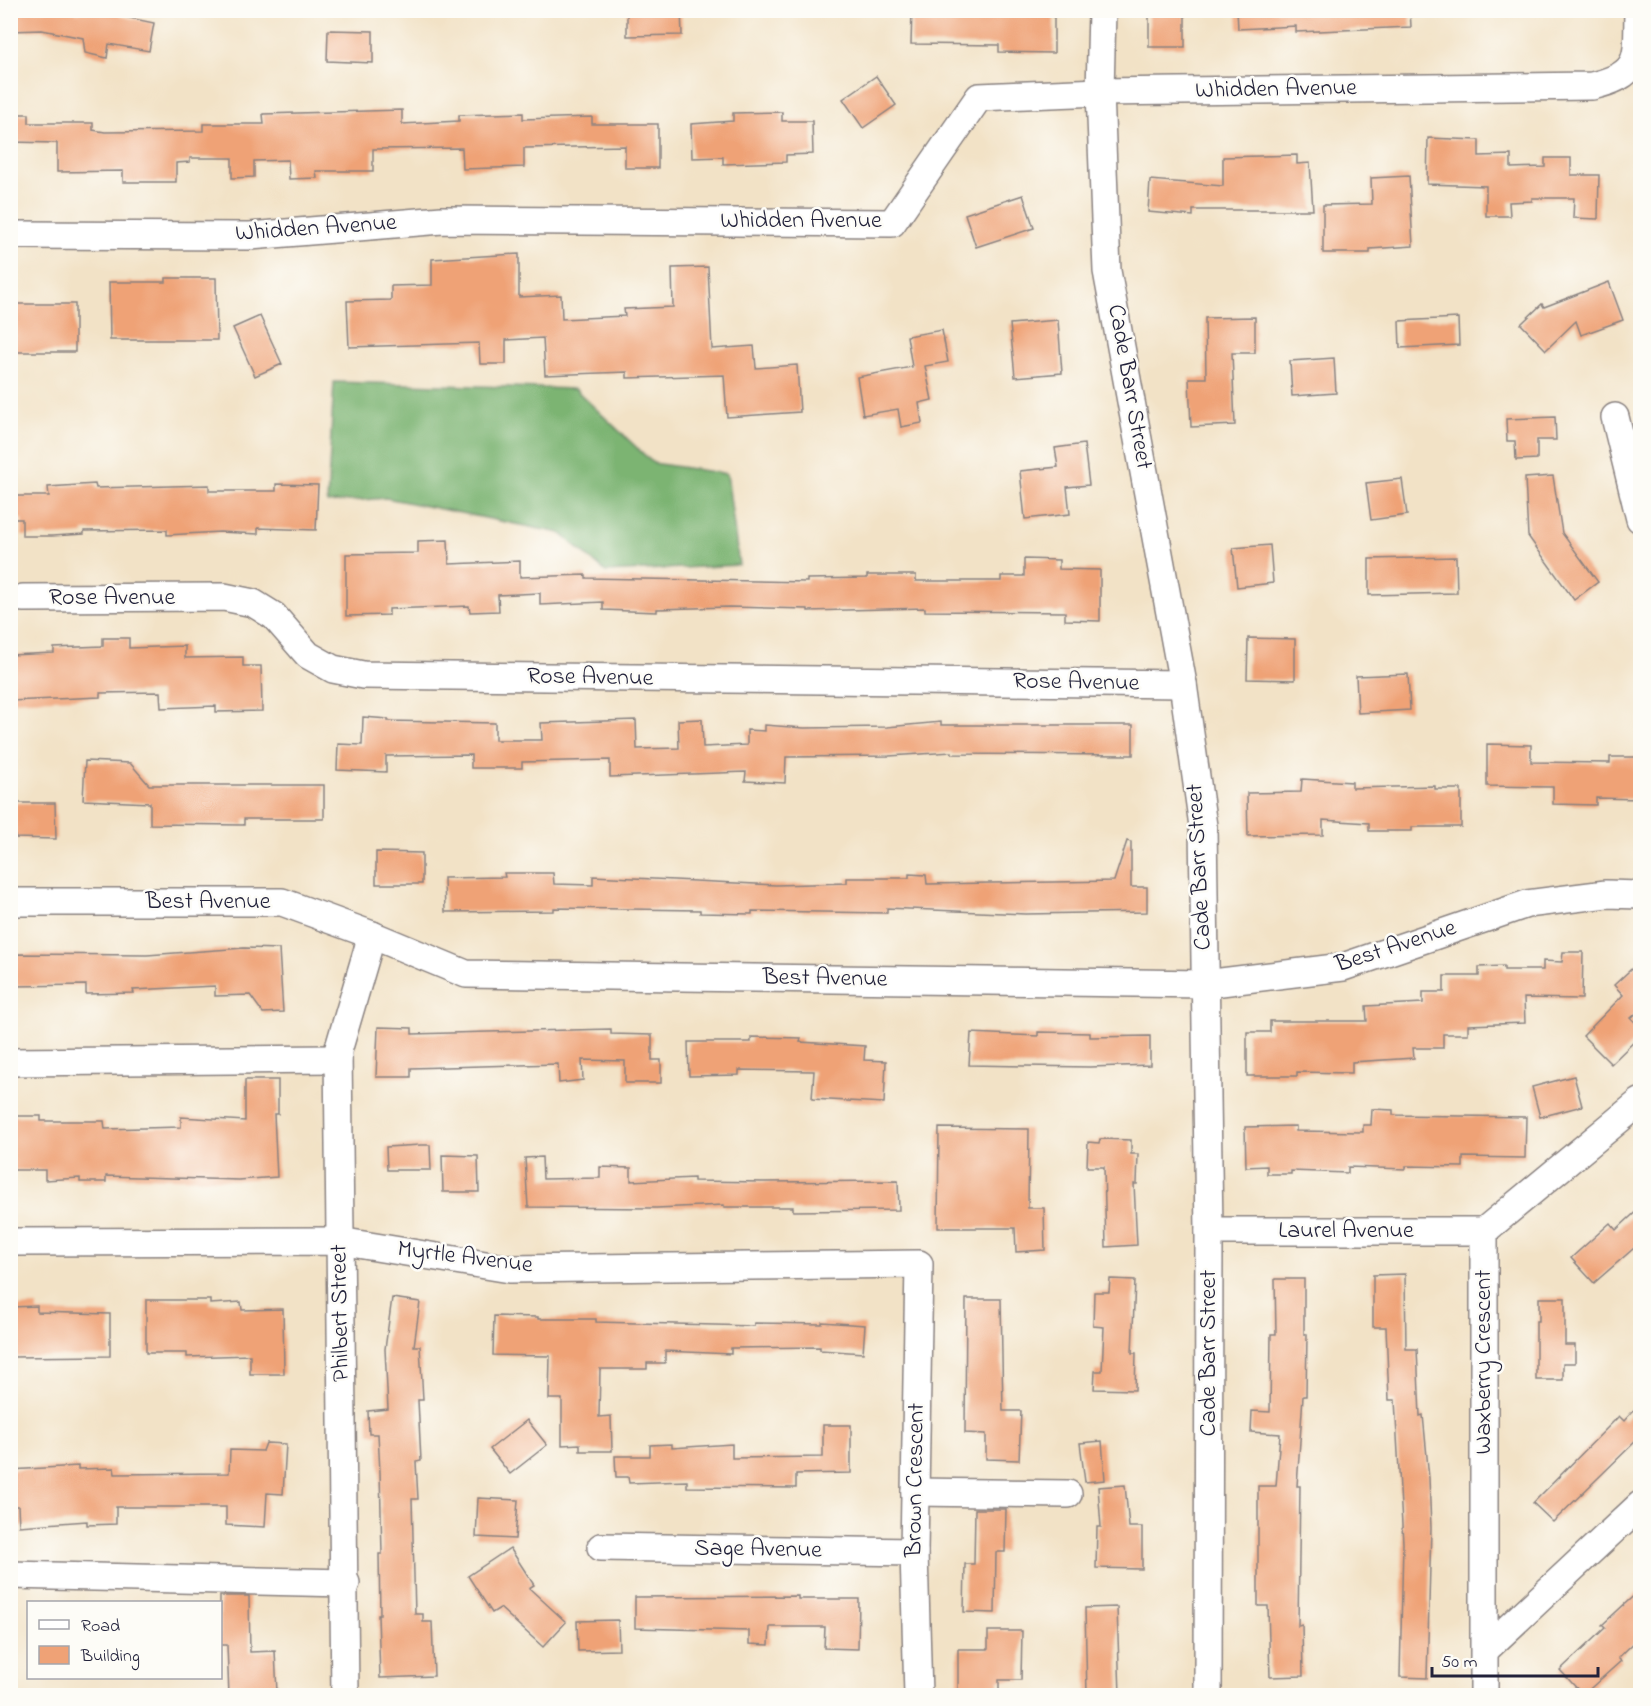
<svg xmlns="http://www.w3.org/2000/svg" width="1651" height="1706" font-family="'Indie Flower',sans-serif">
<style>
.forest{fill:#7bb472;stroke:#4e6b56;stroke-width:1.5}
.building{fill:#efa276}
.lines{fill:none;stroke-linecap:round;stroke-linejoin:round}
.minor-casing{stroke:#8a8280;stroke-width:30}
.minor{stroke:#fff;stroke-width:27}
.labels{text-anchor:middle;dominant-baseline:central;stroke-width:5;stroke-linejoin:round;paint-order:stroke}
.street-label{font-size:24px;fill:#22223b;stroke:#fdfcf7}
</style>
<rect width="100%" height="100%" fill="#fdfcf7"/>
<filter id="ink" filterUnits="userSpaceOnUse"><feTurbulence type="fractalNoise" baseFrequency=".0167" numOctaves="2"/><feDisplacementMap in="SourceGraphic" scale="12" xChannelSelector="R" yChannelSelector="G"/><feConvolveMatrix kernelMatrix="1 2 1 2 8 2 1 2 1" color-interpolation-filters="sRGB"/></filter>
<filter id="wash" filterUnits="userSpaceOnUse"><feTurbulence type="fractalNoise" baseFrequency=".008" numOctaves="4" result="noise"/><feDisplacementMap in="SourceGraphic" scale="24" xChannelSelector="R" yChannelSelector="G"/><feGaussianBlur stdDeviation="1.35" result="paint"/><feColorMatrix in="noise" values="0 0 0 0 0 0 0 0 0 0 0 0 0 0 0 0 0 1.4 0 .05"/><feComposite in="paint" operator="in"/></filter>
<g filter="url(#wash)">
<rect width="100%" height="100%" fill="#f2e2c6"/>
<!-- forest -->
<path class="forest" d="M 334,382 L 575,389 L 653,463 L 727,474 L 739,565 L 606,572 L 560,533 L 386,498 L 327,503 Z"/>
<g id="blocks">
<!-- building -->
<g class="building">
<path d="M 10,10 L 64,10 L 80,13 L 81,10 L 121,10 L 120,16 L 154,23 L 149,51 L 109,44 L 107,58 L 85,53 L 83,38 L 42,30 L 10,31 Z"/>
<path d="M 627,10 L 681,10 L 682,35 L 627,36 Z"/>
<path d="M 912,10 L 1054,10 L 1054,53 L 999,52 L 999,45 L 911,44 Z"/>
<rect x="1149" y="10" width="36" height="37"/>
<path d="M 1237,10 L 1410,10 L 1411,27 L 1296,32 L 1296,26 L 1238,29 Z"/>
<path d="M 328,30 L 373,31 L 373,63 L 327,61 Z"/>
<path d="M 876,76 L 896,105 L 863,128 L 843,99 Z"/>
<path d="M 402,110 L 402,124 L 459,121 L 459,115 L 523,113 L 523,119 L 592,117 L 592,124 L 658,124 L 658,168 L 625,168 L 625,146 L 524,148 L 524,167 L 463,169 L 462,148 L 373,149 L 373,171 L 316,171 L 317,178 L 289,179 L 288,160 L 254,161 L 254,177 L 232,178 L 232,158 L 190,158 L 190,162 L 176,163 L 176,182 L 123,182 L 123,171 L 57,172 L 57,143 L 10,142 L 10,114 L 29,114 L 29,123 L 93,123 L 93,130 L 105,132 L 203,131 L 203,124 L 264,124 L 263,114 Z"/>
<path d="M 782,112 L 782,121 L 812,121 L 813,154 L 786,155 L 786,162 L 723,164 L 723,157 L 692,158 L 691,124 L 733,121 L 733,113 Z"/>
<path d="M 1428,138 L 1479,140 L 1479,156 L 1511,155 L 1511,168 L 1545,167 L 1545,158 L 1571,158 L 1571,175 L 1599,175 L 1598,219 L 1573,218 L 1574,198 L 1532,198 L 1532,201 L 1509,202 L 1510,216 L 1486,216 L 1486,186 L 1427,184 Z"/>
<path d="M 1297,155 L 1297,164 L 1310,163 L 1313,210 L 1193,210 L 1193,216 L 1148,212 L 1150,180 L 1223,186 L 1223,157 Z"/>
<path d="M 1409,176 L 1413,246 L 1370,249 L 1370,253 L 1323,253 L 1323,205 L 1372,204 L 1371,178 Z"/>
<path d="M 1023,195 L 1034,228 L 976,247 L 965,214 Z"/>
<path d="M 519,254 L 519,297 L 561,295 L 562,319 L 625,316 L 624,309 L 673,307 L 672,268 L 708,267 L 712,349 L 754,346 L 756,368 L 797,365 L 800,412 L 727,417 L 724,375 L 627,378 L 627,372 L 545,375 L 543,338 L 506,340 L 506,364 L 480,364 L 479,343 L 349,347 L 347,301 L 391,300 L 391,286 L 432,285 L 432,259 Z"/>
<path d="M 166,278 L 216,278 L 217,340 L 110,340 L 109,282 L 166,282 Z"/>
<path d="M 1609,282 L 1623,320 L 1581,335 L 1576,321 L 1546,350 L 1521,324 L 1542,304 L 1544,307 Z"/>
<rect x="10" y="304" width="65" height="48"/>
<path d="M 260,316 L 282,364 L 255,376 L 233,328 Z"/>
<path d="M 1255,317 L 1255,353 L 1232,353 L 1235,425 L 1191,427 L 1189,378 L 1206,378 L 1205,318 Z"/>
<path d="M 1458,318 L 1459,345 L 1400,348 L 1399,321 Z"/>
<path d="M 1058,320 L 1062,373 L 1015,377 L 1010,324 Z"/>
<path d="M 942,330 L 948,362 L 925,366 L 932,400 L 919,403 L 922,423 L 901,427 L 898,409 L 863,415 L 857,377 L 912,367 L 907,336 Z"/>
<path d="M 1334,358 L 1336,393 L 1292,396 L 1290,361 Z"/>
<path d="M 1555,417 L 1556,440 L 1537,440 L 1537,459 L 1516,460 L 1515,441 L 1507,441 L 1506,419 Z"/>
<path d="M 1084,444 L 1089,485 L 1067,487 L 1070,514 L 1025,519 L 1020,471 L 1058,467 L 1055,448 Z"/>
<path d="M 1553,476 L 1562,533 L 1598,582 L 1574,600 L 1528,536 L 1525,478 Z"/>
<path d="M 1402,479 L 1407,515 L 1371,520 L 1366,483 Z"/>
<path d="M 95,484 L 96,488 L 209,485 L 209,491 L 276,491 L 276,484 L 318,485 L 316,530 L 258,528 L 258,534 L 220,532 L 167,535 L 167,530 L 84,531 L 84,534 L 52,536 L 22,536 L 22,519 L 10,519 L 10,496 L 49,496 L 48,487 Z"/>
<path d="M 448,540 L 449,564 L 520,561 L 520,577 L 586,575 L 586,578 L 807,582 L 807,579 L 867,578 L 867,575 L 916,575 L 916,581 L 1001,581 L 1001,576 L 1024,576 L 1024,559 L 1059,560 L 1059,569 L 1100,570 L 1100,621 L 1065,620 L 1065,612 L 925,611 L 925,608 L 808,611 L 808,609 L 729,607 L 657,609 L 657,612 L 603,610 L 603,602 L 540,605 L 540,593 L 498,595 L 499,611 L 470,612 L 469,606 L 389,609 L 389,615 L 346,616 L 346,554 L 418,553 L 418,541 Z"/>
<path d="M 1270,545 L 1273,583 L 1237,587 L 1233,548 Z"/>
<path d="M 1456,557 L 1457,593 L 1369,595 L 1369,559 Z"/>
<path d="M 103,638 L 129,638 L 129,648 L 185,646 L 185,658 L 243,657 L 243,666 L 261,666 L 262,711 L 216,712 L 216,706 L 161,708 L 160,692 L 100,693 L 100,697 L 10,701 L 10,655 L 54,653 L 54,648 L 103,646 Z"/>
<path d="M 1248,638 L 1295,639 L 1295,680 L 1247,679 Z"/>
<path d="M 1408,674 L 1410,710 L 1358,713 L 1356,676 Z"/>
<path d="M 363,717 L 388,719 L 388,721 L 495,723 L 495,740 L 542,740 L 541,723 L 636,720 L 637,749 L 679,748 L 678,720 L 702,719 L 703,747 L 747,745 L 747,730 L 765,731 L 765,725 L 804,728 L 887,727 L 941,722 L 941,725 L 1133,725 L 1133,755 L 952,754 L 952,752 L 889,756 L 786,757 L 785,783 L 745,781 L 746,772 L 610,777 L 610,760 L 522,762 L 522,768 L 471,768 L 471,755 L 386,756 L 386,772 L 337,770 L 338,744 L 362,745 Z"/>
<path d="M 1487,744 L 1531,745 L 1531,762 L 1610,763 L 1610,757 L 1641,757 L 1641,799 L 1596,798 L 1596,805 L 1553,804 L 1553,787 L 1487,786 Z"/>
<path d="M 85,761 L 130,763 L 149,785 L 324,785 L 324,819 L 244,819 L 244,825 L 150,824 L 150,803 L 83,800 Z"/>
<path d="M 1302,779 L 1352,782 L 1352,788 L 1435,786 L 1435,789 L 1461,789 L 1461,827 L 1412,827 L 1412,831 L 1369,831 L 1369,823 L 1323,820 L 1323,835 L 1248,836 L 1247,793 L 1301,792 Z"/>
<path d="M 15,803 L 55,803 L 56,839 L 15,838 Z"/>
<path d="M 1127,841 L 1131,842 L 1131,887 L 1147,887 L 1147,912 L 1025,914 L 887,908 L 887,913 L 752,911 L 752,914 L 700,913 L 700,910 L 554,908 L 554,911 L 445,912 L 444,878 L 505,877 L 504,873 L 553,873 L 554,884 L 593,885 L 593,876 L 776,885 L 847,883 L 847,878 L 909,878 L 909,874 L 926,875 L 927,884 L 1114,881 Z"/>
<path d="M 376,852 L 422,853 L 422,884 L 376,884 Z"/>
<path d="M 244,948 L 279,949 L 283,1012 L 263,1013 L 250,995 L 215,996 L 215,986 L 133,990 L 134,993 L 86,994 L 86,985 L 13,986 L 13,954 L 147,955 Z"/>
<path d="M 1563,952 L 1583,952 L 1582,999 L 1524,998 L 1525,1023 L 1468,1025 L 1468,1034 L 1443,1034 L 1443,1048 L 1413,1048 L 1414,1058 L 1352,1062 L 1352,1073 L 1297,1072 L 1297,1076 L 1247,1076 L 1247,1032 L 1270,1032 L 1270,1021 L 1367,1021 L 1366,1006 L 1423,1003 L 1423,992 L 1444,992 L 1444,976 L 1479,976 L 1479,967 L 1504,966 L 1504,970 L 1543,970 L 1543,961 L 1562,962 Z"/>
<path d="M 1641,960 L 1641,1009 L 1631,1018 L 1641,1028 L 1641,1035 L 1611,1064 L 1583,1036 L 1623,995 L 1614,985 Z"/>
<path d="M 378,1027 L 412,1028 L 412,1034 L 611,1029 L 611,1034 L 652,1035 L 652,1060 L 661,1060 L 661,1083 L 625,1083 L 625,1061 L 582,1060 L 583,1080 L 559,1083 L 558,1064 L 411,1068 L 411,1077 L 376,1077 Z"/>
<path d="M 1038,1032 L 1090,1033 L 1090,1037 L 1150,1036 L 1150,1065 L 1090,1067 L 969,1065 L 971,1033 L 1038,1036 Z"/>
<path d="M 751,1037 L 801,1038 L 800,1042 L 865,1046 L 864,1060 L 886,1061 L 884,1103 L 812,1099 L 814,1071 L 739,1070 L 739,1075 L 689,1076 L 688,1042 L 751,1042 Z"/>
<path d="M 1574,1076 L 1582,1106 L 1540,1117 L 1532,1087 Z"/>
<path d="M 245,1080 L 278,1080 L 278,1114 L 274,1114 L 277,1177 L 239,1180 L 106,1176 L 106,1182 L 80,1182 L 80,1178 L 45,1180 L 45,1170 L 11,1170 L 11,1116 L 41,1116 L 41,1121 L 104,1121 L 105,1129 L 181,1127 L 181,1117 L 245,1121 Z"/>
<path d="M 1372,1109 L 1393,1110 L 1393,1115 L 1526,1117 L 1525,1158 L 1463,1157 L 1463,1167 L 1406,1166 L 1406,1169 L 1348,1167 L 1348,1173 L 1291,1171 L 1291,1174 L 1267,1174 L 1267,1166 L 1246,1167 L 1245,1127 L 1296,1126 L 1296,1131 L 1363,1132 L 1363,1125 L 1371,1125 Z"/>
<path d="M 939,1128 L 1029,1129 L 1028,1208 L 1044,1208 L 1045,1250 L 1016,1252 L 1015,1228 L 938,1228 Z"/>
<path d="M 1100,1139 L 1131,1140 L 1131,1154 L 1138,1154 L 1137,1184 L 1134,1184 L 1137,1245 L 1106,1247 L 1104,1167 L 1087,1167 L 1088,1142 L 1099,1143 Z"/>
<path d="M 421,1145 L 430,1145 L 431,1170 L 387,1170 L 386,1147 Z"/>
<path d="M 442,1155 L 478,1156 L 479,1192 L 443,1192 Z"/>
<path d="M 542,1157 L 543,1179 L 600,1178 L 600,1167 L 631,1168 L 631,1181 L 694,1178 L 694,1181 L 764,1182 L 898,1181 L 899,1210 L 793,1211 L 793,1207 L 724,1207 L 724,1205 L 656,1208 L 528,1207 L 525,1158 Z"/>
<path d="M 1641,1207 L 1641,1242 L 1594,1283 L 1571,1258 L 1610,1223 L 1616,1230 Z"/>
<path d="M 1405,1274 L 1406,1349 L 1417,1349 L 1420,1416 L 1423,1415 L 1429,1478 L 1431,1528 L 1427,1678 L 1400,1677 L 1403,1543 L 1395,1400 L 1389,1400 L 1386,1327 L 1373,1327 L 1373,1275 Z"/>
<path d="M 1110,1279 L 1135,1280 L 1132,1353 L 1136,1353 L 1135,1390 L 1094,1389 L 1095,1371 L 1102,1371 L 1104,1327 L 1093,1326 L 1094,1292 L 1109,1292 Z"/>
<path d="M 1275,1279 L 1304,1279 L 1304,1334 L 1307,1334 L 1306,1396 L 1303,1396 L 1297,1486 L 1300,1486 L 1298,1626 L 1302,1625 L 1303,1676 L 1270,1677 L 1268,1606 L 1258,1606 L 1258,1486 L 1276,1486 L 1280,1434 L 1251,1432 L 1252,1411 L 1270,1412 L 1271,1334 L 1276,1334 Z"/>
<path d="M 392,1298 L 420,1302 L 414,1346 L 420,1346 L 423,1400 L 418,1400 L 421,1461 L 416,1462 L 418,1499 L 412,1499 L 415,1614 L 423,1614 L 423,1622 L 432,1622 L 434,1676 L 380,1678 L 378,1615 L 380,1615 L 379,1554 L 382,1554 L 380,1472 L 378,1434 L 369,1434 L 368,1411 L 388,1409 L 385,1349 Z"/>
<path d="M 1539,1298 L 1565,1298 L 1565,1345 L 1575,1345 L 1575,1363 L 1563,1363 L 1563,1380 L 1536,1380 L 1536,1321 L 1539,1321 Z"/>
<path d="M 966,1299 L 1001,1299 L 1003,1411 L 1021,1411 L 1019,1460 L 986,1459 L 986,1434 L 965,1433 Z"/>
<path d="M 146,1300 L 210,1300 L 210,1304 L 241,1302 L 242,1310 L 283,1309 L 284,1374 L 250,1374 L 250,1355 L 187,1357 L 187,1353 L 146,1353 Z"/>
<path d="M 37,1306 L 37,1312 L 110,1314 L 110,1356 L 12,1357 L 11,1307 Z"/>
<path d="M 494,1316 L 538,1317 L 538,1319 L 596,1319 L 596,1322 L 754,1326 L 754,1323 L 822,1324 L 822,1322 L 865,1325 L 863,1353 L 820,1350 L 820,1347 L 731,1348 L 731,1354 L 665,1351 L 665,1363 L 647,1363 L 647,1369 L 600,1369 L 599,1417 L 611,1416 L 612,1451 L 580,1451 L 580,1444 L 562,1445 L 562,1399 L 549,1399 L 550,1356 L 493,1355 Z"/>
<path d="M 1641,1402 L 1641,1436 L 1553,1522 L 1533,1503 L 1619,1416 L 1624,1421 Z"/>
<path d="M 527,1420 L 547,1445 L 510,1474 L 490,1449 Z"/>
<path d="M 823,1425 L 851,1425 L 851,1473 L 796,1474 L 796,1488 L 687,1487 L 687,1481 L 629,1483 L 628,1477 L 616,1477 L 615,1456 L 650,1456 L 650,1445 L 672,1444 L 672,1448 L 732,1444 L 732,1458 L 823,1457 Z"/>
<path d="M 1102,1441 L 1105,1480 L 1085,1482 L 1080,1443 Z"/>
<path d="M 266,1443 L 286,1444 L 283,1494 L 267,1493 L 265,1527 L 226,1525 L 226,1507 L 116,1507 L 116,1524 L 87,1525 L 87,1521 L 19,1526 L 18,1506 L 10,1506 L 10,1470 L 78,1466 L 78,1469 L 114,1468 L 115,1474 L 229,1473 L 230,1450 L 263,1451 Z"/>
<path d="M 1125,1485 L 1129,1527 L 1142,1527 L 1142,1569 L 1096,1568 L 1097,1527 L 1101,1527 L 1098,1487 Z"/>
<path d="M 478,1498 L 518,1500 L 515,1539 L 476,1537 Z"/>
<path d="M 975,1509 L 1006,1509 L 1005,1552 L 996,1552 L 995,1613 L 964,1612 L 965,1564 L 974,1564 Z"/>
<path d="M 510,1548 L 534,1585 L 529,1588 L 566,1622 L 543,1647 L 500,1608 L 492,1613 L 468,1576 Z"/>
<path d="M 1641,1589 L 1641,1636 L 1618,1658 L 1621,1661 L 1583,1695 L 1560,1670 L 1605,1628 L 1602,1625 Z"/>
<path d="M 220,1596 L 249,1596 L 250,1652 L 275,1651 L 277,1693 L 266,1693 L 267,1695 L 229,1695 L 227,1645 L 220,1645 Z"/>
<path d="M 798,1596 L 798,1599 L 859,1599 L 858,1649 L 824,1648 L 825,1627 L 770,1627 L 769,1645 L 749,1644 L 749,1631 L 635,1628 L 635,1597 Z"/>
<path d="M 1117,1607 L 1120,1695 L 1087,1695 L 1085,1608 Z"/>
<path d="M 618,1620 L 619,1650 L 578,1651 L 577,1621 Z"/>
<path d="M 988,1631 L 1022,1631 L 1021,1680 L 999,1680 L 999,1695 L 958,1695 L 958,1649 L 988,1649 Z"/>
</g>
</g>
</g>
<g filter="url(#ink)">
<use href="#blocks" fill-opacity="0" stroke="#8a8280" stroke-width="1.5"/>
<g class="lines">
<defs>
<g id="minor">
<path d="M 1102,10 L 1100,92 L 1107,271 L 1183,684 L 1203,826 L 1209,1231 L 1208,1696"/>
<path d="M 10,235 L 250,236 L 442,220 L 892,223 L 979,97 L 1100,92 L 1592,86 C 1643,74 1637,57 1638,10"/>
<path d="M 1615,417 L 1640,519"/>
<path d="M 23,598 L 224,597 L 253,603 L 274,616 L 308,655 L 333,669 L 363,675 L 1183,684"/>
<path d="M 10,902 L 282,902 L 372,935 L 466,974 L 1205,984 L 1343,967 L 1527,904 L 1606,894 L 1640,895"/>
<path d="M 10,1062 L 338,1059"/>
<path d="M 1209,1231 L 1484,1231"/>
<path d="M 1484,1231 L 1484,1696"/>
<path d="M 1484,1231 L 1640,1102"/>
<path d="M 10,1242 L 339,1241 L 510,1269 L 919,1264 L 914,1552 L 918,1696"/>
<path d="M 915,1492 L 1068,1494"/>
<path d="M 601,1547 L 914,1552"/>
<path d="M 10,1575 L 346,1583"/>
<path d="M 1485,1650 L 1640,1505"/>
<path d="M 345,1696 L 338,1051 L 372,935"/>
</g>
</defs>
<!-- minor casing -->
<use href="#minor" class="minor-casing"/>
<!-- minor -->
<use href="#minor" class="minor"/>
</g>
</g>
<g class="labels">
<!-- street labels -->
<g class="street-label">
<text transform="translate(1276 90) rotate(-1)">Whidden Avenue</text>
<text x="801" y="221">Whidden Avenue</text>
<text transform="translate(316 229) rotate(-4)">Whidden Avenue</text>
<text transform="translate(1129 387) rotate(80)">Cade Barr Street</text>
<text x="112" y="598">Rose Avenue</text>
<text transform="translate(590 678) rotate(1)">Rose Avenue</text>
<text transform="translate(1076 683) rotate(1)">Rose Avenue</text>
<text transform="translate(1200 867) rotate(-93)">Cade Barr Street</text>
<text x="208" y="902">Best Avenue</text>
<text transform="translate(1396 947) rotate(-18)">Best Avenue</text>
<text transform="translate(825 979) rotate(1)">Best Avenue</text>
<text x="1346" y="1231">Laurel Avenue</text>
<text transform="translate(465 1258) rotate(7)">Myrtle Avenue</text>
<text transform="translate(341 1313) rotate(-91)">Philbert Street</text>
<text transform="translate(1209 1353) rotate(-90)">Cade Barr Street</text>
<text transform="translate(1484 1362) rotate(-90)">Waxberry Crescent</text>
<text transform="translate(916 1480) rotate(-89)">Brown Crescent</text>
<text transform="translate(758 1550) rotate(1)">Sage Avenue</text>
</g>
</g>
<!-- margin -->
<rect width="1651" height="1706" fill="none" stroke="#fdfcf7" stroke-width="36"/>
<!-- legend -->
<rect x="27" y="1601" width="195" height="78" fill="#fdfcf7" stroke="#a5a5ac" stroke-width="1.5"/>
<rect x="39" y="1620" width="30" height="9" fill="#ffffff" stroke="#a5a5ac" stroke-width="1.5"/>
<text x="81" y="1631" font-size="18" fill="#22223b">Road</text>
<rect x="39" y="1646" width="30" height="18" fill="#efa276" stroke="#a5a5ac" stroke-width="1.5"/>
<text x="81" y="1661" font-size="18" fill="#22223b">Building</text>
<!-- scale -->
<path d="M1432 1667v9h166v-9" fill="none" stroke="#22223b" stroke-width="3"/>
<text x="1441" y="1667" font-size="18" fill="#22223b" stroke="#fdfcf7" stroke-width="4.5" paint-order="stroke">50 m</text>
</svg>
